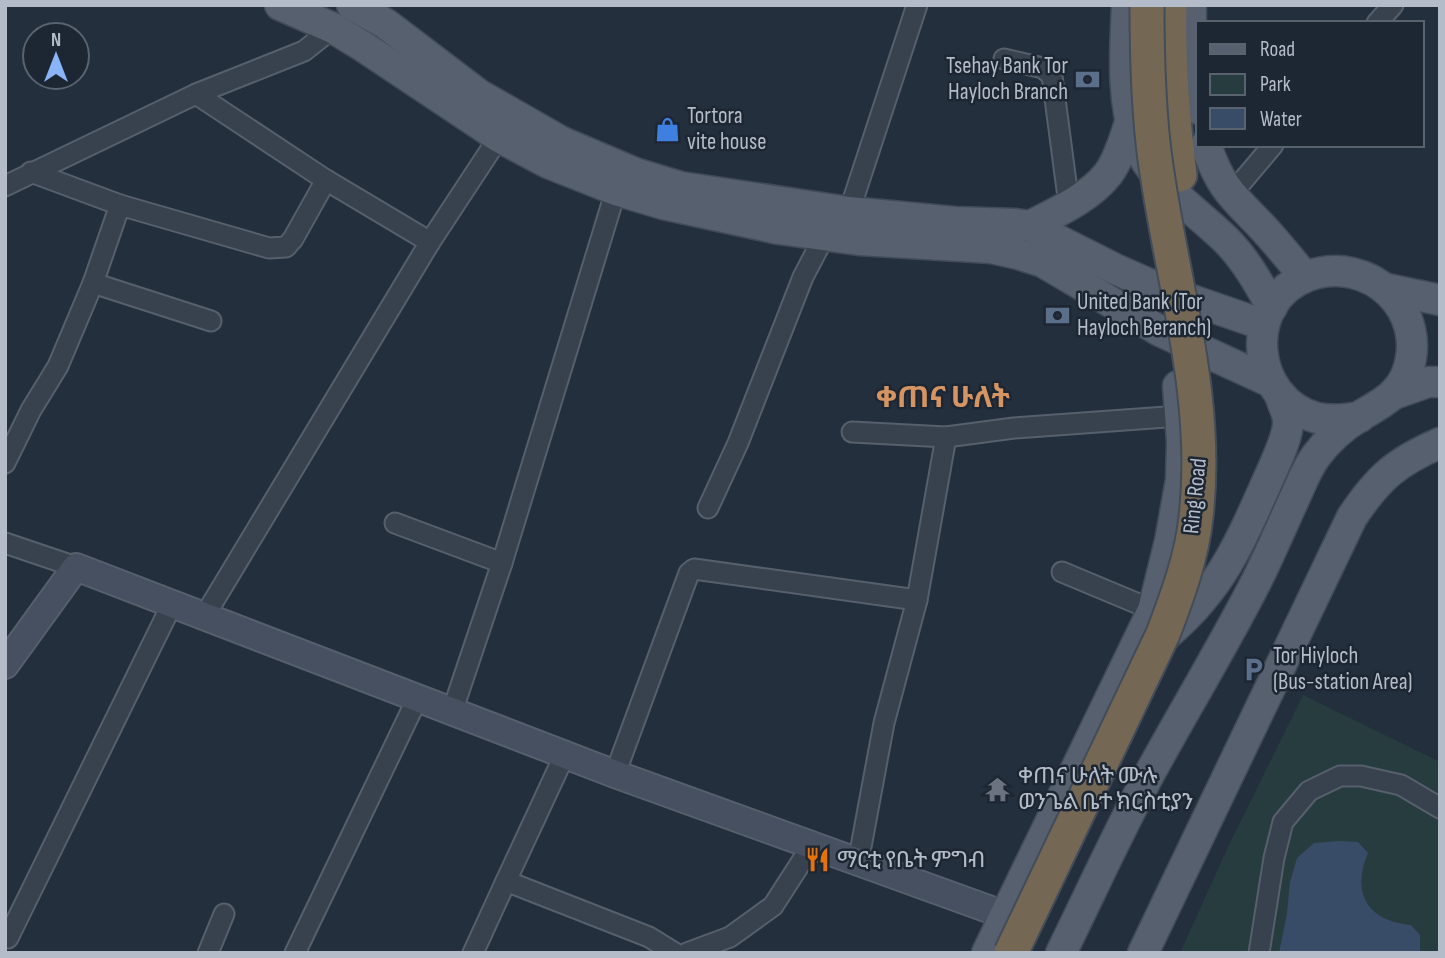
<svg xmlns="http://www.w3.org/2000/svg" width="1445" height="958" font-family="'Sofia Sans Condensed','Noto Sans Ethiopic',sans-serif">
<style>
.green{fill:#263c3f}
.water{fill:#394c67}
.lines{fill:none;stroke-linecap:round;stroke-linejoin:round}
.street-casing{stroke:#565f6c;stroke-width:23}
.secondary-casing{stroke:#565f6c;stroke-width:30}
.primary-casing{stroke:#414a57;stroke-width:33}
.highway-casing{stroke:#434c59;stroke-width:37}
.street{stroke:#38414e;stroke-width:19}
.secondary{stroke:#465061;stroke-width:26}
.primary{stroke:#56606e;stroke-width:30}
.highway{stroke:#746855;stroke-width:33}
.highway-bridge-casing{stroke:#434c59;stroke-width:37;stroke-linecap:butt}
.highway-bridge{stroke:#746855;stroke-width:33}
.labels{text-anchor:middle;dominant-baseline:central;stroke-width:5;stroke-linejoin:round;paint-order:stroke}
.poi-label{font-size:23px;fill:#b4bcc9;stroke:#1d2633;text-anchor:start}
.street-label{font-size:23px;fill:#b4bcc9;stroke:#1d2633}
.district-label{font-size:30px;font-weight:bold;fill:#d59563;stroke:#1d2633}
</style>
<rect width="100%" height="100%" fill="#242f3e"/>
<!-- green -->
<path class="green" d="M 1303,695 L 1440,762 L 1440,953 L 1180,953 L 1228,847 Z"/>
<!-- water -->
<path class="water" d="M 1339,841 L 1358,842 L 1368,853 C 1351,893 1367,921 1411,925 L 1420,935 L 1420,953 L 1279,953 L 1287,913 L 1290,882 L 1297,858 L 1314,843 Z"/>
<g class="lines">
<defs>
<g id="street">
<path d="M 1377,23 L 1393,5"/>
<path d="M 1004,59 L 1043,68 L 1052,76 L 1069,205"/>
<path d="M 31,172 L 120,205 L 269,248 L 286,247 L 293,239 L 326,180 L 196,94"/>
<path d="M 5,186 L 196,94 L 304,51 L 333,28"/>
<path d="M 1230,196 L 1273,145"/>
<path d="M 849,212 L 917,5"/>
<path d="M 430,242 L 499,137"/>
<path d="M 93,283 L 211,321"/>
<path d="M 852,432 L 946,437 L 1014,428 L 1180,416"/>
<path d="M 5,463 L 31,410 L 58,366 L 93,283 L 120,205"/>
<path d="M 708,508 L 738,443 L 803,277 L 825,235"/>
<path d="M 395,523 L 502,563"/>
<path d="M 5,543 L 76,567"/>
<path d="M 1062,572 L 1153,610"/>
<path d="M 204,617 L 430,242 L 326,180"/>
<path d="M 452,712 L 502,563 L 616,190"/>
<path d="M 615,774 L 689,573 L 694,569 L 917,600"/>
<path d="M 858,863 L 884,723 L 917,600 L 946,437"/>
<path d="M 506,881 L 565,754"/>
<path d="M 8,938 L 173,602"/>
<path d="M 208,953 L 224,914"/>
<path d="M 295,953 L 417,699"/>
<path d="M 473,953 L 506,881 L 649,937 L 675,953"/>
<path d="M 687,953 L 730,937 L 773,906 L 811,847"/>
<path d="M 1259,953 L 1274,858 L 1283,822 L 1309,791 L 1340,776 L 1361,776 L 1401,785 L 1440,808"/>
</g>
<path id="secondary" d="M 5,665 L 76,567 L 615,774 L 1005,915"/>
<g id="primary">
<path d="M 280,5 L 333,28 L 364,47 L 499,137 L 548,163 L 616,190 L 663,204 L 779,229 L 859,240 L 991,248 L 1018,254 L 1043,262 L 1160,331 L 1271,382"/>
<path d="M 352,5 L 386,24 L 478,94 L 562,142 L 635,173 L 681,187 L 849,212 L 955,222 L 1016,224 L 1030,226 L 1115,269 L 1163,290 L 1264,325"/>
<path d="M 1127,5 C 1125,50 1121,100 1137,143 C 1151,182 1198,212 1227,241 C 1245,259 1259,284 1272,307"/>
<path d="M 1191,5 C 1190,40 1193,75 1198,109"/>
<path d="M 1206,145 C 1221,190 1235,198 1265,230 C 1279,245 1292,262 1305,277"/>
<path d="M 1030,226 C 1057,212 1089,198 1108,174 C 1120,158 1125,136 1132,117"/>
<path d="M 1387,289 L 1440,300"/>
<path d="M 1394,394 L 1428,382 L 1440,382"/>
<path d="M 1159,641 C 1219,593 1237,549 1267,482 C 1273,468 1289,436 1288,421 C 1288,413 1282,403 1280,395"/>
<path d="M 987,953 L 1153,610 L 1170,541 L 1181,480 L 1182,442 L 1178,386"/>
<path d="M 1061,953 C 1091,892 1119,830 1151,771 C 1186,707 1224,645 1257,580 C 1271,552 1283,523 1296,495 C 1302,482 1307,468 1316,456 C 1327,441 1344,426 1360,416 C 1380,404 1398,396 1407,373 C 1430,310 1369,254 1308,276 C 1241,301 1250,400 1317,418 C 1332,421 1346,419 1360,417"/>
<path d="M 1143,953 L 1352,517 C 1378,478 1396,462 1440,443"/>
</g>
<path id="highway" d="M 1170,5 C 1168,63 1173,118 1180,175"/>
</defs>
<!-- street casing -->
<use href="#street" class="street-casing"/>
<!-- secondary casing -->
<use href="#secondary" class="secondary-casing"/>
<!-- primary casing -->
<use href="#primary" class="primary-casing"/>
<!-- highway casing -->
<use href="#highway" class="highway-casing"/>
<!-- street -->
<use href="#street" class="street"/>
<!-- secondary -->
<use href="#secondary" class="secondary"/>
<!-- primary -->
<use href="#primary" class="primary"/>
<!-- highway -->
<use href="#highway" class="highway"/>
<defs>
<path id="highway-bridge" d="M 1011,953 L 1163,634 C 1177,597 1192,557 1196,517 C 1210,395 1171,279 1155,159 C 1148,108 1147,56 1147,5"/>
</defs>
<!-- highway-bridge casing -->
<use href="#highway-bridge" class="highway-bridge-casing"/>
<!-- highway-bridge -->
<use href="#highway-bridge" class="highway-bridge"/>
</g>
<!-- icons -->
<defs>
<symbol id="bank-bare" viewBox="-9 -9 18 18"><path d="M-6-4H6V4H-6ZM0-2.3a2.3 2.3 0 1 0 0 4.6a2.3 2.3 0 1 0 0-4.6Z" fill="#5c6f8a" stroke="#1d2633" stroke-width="2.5" paint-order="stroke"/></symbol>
<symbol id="shop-bare" viewBox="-9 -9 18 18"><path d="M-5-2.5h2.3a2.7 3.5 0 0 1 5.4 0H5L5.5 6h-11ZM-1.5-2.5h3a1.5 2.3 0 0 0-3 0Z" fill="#3f7fe0" stroke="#1d2633" stroke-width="2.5" paint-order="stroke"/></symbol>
<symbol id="parking-bare" viewBox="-9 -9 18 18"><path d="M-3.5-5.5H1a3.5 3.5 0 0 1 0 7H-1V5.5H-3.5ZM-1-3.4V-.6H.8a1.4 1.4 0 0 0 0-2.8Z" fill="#5c6f8a" stroke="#1d2633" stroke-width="2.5" paint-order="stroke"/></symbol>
<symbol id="temple-bare" viewBox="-9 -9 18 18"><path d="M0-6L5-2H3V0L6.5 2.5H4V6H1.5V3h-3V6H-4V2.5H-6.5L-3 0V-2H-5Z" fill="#6b7280" stroke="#1d2633" stroke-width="2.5" paint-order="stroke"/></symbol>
<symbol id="restaurant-bare" viewBox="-9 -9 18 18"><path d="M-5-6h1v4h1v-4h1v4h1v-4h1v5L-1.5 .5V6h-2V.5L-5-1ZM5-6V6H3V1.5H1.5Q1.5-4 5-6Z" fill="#e8710a" stroke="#1d2633" stroke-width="2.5" paint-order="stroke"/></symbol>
</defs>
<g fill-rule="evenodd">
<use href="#bank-bare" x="1070" y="62" width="35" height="35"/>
<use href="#shop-bare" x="650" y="112" width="35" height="35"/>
<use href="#bank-bare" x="1040" y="298" width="35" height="35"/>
<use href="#parking-bare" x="1236" y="652" width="35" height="35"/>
<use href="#temple-bare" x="980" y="772" width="35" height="35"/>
<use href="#restaurant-bare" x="800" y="842" width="35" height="35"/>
</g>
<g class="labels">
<!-- poi labels -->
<g class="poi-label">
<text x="1068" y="66" text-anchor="end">Tsehay Bank Tor<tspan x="1068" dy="26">Hayloch Branch</tspan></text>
<text x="687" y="116">Tortora<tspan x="687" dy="26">vite house</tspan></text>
<text x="1077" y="302">United Bank (Tor<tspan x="1077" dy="26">Hayloch Beranch)</tspan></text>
<text x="1273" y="656">Tor Hiyloch<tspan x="1273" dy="26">(Bus-station Area)</tspan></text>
<text x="1018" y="776">ቀጠና ሁለት ሙሉ<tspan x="1018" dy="26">ወንጌል ቤተ ክርስቲያን</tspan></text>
<text x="837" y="860">ማርቲ የቤት ምግብ</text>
</g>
<!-- street labels -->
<g class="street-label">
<text transform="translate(1195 496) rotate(-84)">Ring Road</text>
</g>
<!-- district labels -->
<g class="district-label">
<text x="943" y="398">ቀጠና ሁለት</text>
</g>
</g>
<!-- border -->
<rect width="1445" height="958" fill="none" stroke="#b4bcc9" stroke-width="14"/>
<!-- legend -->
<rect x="1196" y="21" width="228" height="126" fill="#1d2633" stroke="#59626f" stroke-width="2"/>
<rect x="1210" y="44" width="35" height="10" fill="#56606e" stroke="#59626f" stroke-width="2"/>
<text x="1260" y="56" font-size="21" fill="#b4bcc9">Road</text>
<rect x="1210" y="74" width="35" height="21" fill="#263c3f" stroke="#59626f" stroke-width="2"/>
<text x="1260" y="91" font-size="21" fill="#b4bcc9">Park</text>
<rect x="1210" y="108" width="35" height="21" fill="#394c67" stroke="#59626f" stroke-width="2"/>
<text x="1260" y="126" font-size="21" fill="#b4bcc9">Water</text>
<!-- north arrow -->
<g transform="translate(56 56)"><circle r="33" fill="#1d2633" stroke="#59626f" stroke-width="2"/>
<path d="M0-5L12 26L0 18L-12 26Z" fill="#8ab4f8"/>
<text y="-10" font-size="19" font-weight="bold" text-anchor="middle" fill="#b4bcc9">N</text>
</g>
</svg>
